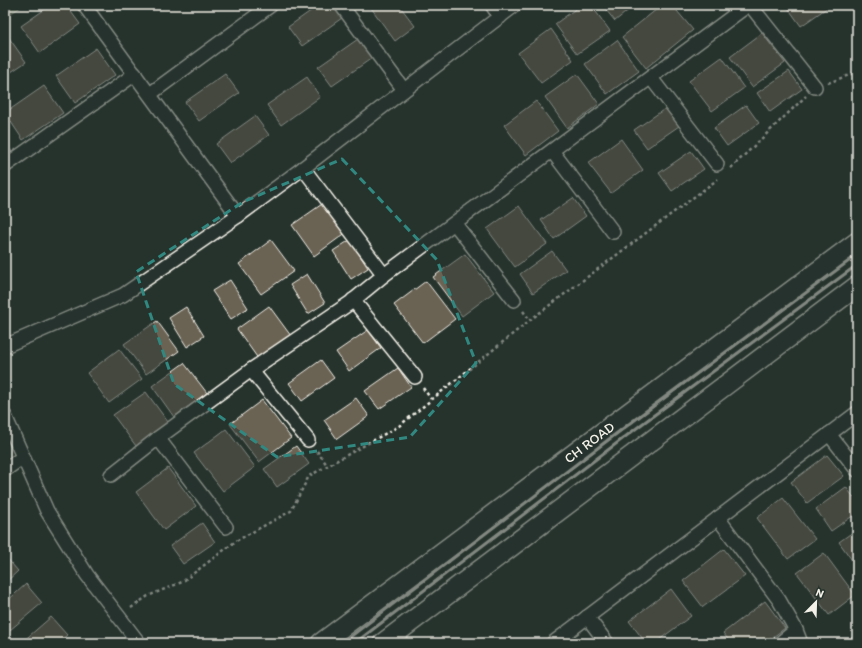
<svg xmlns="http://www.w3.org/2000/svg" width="862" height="648" font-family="Itim,sans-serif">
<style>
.green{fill:#5c6d4f;stroke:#a8af9c}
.building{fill:#6a6253;stroke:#f4f1e8}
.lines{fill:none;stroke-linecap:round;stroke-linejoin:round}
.street-casing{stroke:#f4f1e8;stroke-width:16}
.secondary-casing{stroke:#f4f1e8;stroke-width:22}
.path{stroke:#f4f1e8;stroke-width:2.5;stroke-dasharray:3 3;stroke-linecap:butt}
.street{stroke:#26332d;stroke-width:13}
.secondary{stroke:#26332d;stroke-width:19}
.rail{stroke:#f4f1e8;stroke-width:3}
.marked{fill:none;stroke:#318880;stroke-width:3;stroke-dasharray:8 5;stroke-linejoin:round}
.labels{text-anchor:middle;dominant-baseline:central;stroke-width:3.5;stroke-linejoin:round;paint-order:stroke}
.street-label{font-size:14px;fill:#f4f1e8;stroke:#26332d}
</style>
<rect width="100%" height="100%" fill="#26332d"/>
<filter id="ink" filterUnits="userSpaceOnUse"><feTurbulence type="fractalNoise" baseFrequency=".025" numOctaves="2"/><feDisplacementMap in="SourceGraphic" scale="8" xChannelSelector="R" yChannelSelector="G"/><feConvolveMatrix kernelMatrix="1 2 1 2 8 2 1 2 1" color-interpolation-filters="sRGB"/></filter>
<g filter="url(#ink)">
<!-- green -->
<path class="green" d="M 5,5 L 24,5 L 5,17 Z"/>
<!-- building -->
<g class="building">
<path d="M 51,5 L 66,5 L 80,24 L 40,53 L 21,26 Z"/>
<path d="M 319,5 L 332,5 L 342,18 L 302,46 L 288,27 Z"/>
<path d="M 369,5 L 399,5 L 415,26 L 395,41 Z"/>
<path d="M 435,5 L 443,5 L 438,9 Z"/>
<path d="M 581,5 L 591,5 L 610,31 L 577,54 L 555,24 Z"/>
<path d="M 602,5 L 635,5 L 615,21 Z"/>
<path d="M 662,5 L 672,5 L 693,30 L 646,68 L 622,37 Z"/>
<path d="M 792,5 L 831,5 L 801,26 L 788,8 Z"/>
<path d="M 551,29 L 573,60 L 541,83 L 518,53 Z"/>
<path d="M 762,33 L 785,63 L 752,87 L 730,57 Z"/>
<path d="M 7,35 L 26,62 L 5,76 L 5,36 Z"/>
<path d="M 358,39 L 372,58 L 332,86 L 318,67 Z"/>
<path d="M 617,40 L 639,71 L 607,94 L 585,64 Z"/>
<path d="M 96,48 L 115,75 L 75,103 L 56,76 Z"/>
<path d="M 722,57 L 744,88 L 712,111 L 689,81 Z"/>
<path d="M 789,71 L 802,89 L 770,112 L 757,93 Z"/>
<path d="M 225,74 L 239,93 L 199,121 L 185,102 Z"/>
<path d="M 577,74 L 599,104 L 567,128 L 545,97 Z"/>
<path d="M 307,77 L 320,97 L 281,125 L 267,105 Z"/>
<path d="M 44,86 L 63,113 L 23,140 L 5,113 Z"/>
<path d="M 536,101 L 558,131 L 526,155 L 504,125 Z"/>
<path d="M 746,105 L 759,123 L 727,146 L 714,128 Z"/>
<path d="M 666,108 L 679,126 L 647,148 L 634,130 Z"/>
<path d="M 255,116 L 269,135 L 230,163 L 216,144 Z"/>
<path d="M 621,139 L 643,170 L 611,193 L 588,163 Z"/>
<path d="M 5,142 L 12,152 L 5,157 Z"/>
<path d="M 691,151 L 704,169 L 672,191 L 659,173 Z"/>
<path d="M 573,198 L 586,216 L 554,239 L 541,220 Z"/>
<path d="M 325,202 L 347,232 L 314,256 L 292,225 Z"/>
<path d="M 519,206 L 547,244 L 515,267 L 487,229 Z"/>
<path d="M 271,240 L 294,271 L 261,294 L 239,264 Z"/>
<path d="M 350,240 L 368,268 L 351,279 L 333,251 Z"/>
<path d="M 552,251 L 566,270 L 533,293 L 520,274 Z"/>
<path d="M 465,254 L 494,292 L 462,316 L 433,277 Z"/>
<path d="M 307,274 L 325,303 L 308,314 L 290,285 Z"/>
<path d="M 230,280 L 248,308 L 231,319 L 212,291 Z"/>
<path d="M 426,281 L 455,319 L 423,343 L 394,305 Z"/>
<path d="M 269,306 L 291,336 L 259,360 L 237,329 Z"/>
<path d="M 186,307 L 204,336 L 187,347 L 169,318 Z"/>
<path d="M 157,321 L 179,351 L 146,374 L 124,344 Z"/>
<path d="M 368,330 L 381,348 L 349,371 L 336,352 Z"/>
<path d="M 119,349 L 142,379 L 109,403 L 87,373 Z"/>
<path d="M 321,360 L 334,378 L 302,401 L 289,383 Z"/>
<path d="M 184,363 L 207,393 L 174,417 L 152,386 Z"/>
<path d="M 398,368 L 411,387 L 379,409 L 365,391 Z"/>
<path d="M 146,392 L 168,422 L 136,446 L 113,415 Z"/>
<path d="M 356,398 L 369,416 L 337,439 L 324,420 Z"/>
<path d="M 262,400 L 291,438 L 259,462 L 230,424 Z"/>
<path d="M 226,429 L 255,467 L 223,491 L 194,453 Z"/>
<path d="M 296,446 L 309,464 L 277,487 L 264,469 Z"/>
<path d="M 827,455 L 844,476 L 807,503 L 791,482 Z"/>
<path d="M 168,468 L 196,506 L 164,530 L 136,492 Z"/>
<path d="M 846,487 L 857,502 L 857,513 L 831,531 L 816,509 Z"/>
<path d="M 783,498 L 815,539 L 788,559 L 757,518 Z"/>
<path d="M 202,523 L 215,542 L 183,564 L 170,546 Z"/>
<path d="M 857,529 L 857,561 L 854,563 L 839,542 Z"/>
<path d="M 724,549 L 745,576 L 703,607 L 683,581 Z"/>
<path d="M 824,553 L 855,595 L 829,615 L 797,573 Z"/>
<path d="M 5,556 L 18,571 L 5,583 Z"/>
<path d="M 26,584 L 42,603 L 10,630 L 5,624 L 5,603 Z"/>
<path d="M 671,589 L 691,616 L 655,643 L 646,643 L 629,621 Z"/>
<path d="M 765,601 L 785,628 L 765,643 L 731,643 L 723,633 Z"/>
<path d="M 51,617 L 67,635 L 58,643 L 21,643 Z"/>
</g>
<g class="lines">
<defs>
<g id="street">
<path d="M 84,5 L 238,216"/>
<path d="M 341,5 L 404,90"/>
<path d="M 492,5 L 500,17"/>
<path d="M 750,5 L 815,87"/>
<path d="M 651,78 L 717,164"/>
<path d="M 150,94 L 271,5"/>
<path d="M 552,151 L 613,232"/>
<path d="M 5,166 L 135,74"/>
<path d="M 455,224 L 514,300"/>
<path d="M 384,275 L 399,264 L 748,5"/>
<path d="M 353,300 L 415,377"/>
<path d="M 5,346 L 123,295 L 238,216 L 303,168 L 515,5"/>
<path d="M 251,370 L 308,440"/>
<path d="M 5,416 L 47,511 L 87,575 L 139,643"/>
<path d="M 829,434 L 857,470"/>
<path d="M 5,470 L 23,457"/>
<path d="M 111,475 L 158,438"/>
<path d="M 718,518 L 779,600 L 796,630 L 801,643"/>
<path d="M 226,527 L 158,438 L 251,370 L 350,303 L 384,275 L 303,168"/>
<path d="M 587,617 L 607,643"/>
<path d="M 553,643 L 857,413"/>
<path d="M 780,643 L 796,630"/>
</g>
<g id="secondary">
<path id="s1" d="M 321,643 L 857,242"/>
<path d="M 383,643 L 857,286"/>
</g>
</defs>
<!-- street casing -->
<use href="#street" class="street-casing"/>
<!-- secondary casing -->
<use href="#secondary" class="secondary-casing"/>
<!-- path -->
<g class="path">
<path d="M 828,83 L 857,72"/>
<path d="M 731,168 L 806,96"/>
<path d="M 523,311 L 530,320"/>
<path d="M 423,388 L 431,399"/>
<path d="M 317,451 L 327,465"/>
<path d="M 131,608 L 148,596 L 182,582 L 236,541 L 291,511 L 309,476 L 399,426 L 530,320 L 718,179"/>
</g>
<!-- street -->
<use href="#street" class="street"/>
<!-- secondary -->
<use href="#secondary" class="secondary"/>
<!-- rail -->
<g class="rail">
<path d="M 342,643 L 638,417 L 857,255"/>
<path d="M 355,643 L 642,424 L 857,265"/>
</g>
</g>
</g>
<!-- marked area -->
<path d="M0 0H862V648H0ZM 342,159 L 437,260 L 476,363 L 410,437 L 277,457 L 174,384 L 136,272 L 243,202 Z" fill="#26332d" fill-opacity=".55" fill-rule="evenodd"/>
<path class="marked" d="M 342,159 L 437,260 L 476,363 L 410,437 L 277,457 L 174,384 L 136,272 L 243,202 Z"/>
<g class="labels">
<!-- street labels -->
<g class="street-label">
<text stroke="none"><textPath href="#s1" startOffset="335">CH ROAD</textPath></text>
</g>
</g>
<!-- margin -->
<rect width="862" height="648" fill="none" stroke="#26332d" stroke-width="20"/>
<rect x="10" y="10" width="842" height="628" fill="none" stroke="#f4f1e8" stroke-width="1.5" filter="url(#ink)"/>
<!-- north arrow -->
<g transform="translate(816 602) rotate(23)" stroke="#26332d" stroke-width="3" paint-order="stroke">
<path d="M0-3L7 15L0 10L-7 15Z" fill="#f4f1e8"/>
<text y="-6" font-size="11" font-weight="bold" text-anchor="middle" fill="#f4f1e8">N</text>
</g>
</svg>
